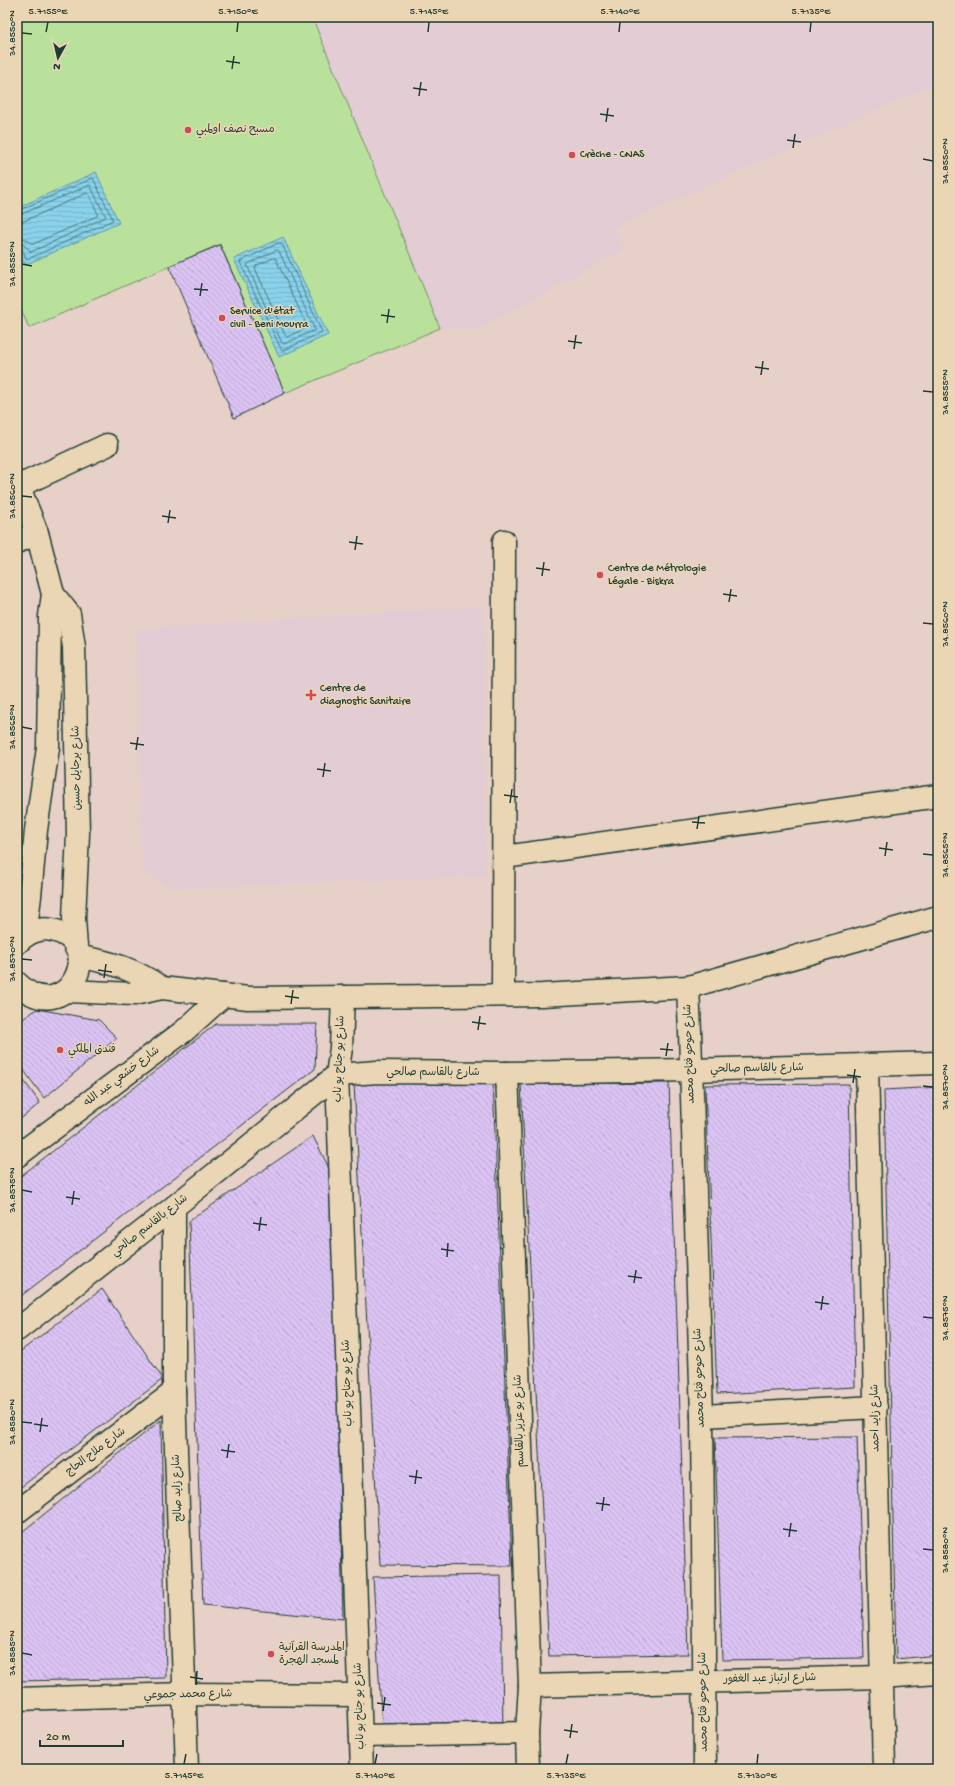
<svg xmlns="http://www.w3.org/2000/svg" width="955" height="1786" font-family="'Gochi Hand','Playpen Sans Arabic',sans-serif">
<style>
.built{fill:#e3ccd4}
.grass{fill:#bae19c;stroke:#6c8f68}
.water{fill:url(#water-rules);stroke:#5f96a2}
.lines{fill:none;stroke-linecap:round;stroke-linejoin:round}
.shore{stroke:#4a797d;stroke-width:1}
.building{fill:url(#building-back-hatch);stroke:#1f3d34}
.minor-casing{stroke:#1f3d34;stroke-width:25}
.minor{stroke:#ead5b4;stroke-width:22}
.ticks{fill:none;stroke:#1f3d34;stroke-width:1.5}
.poi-dot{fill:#d1495b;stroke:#ead5b4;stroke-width:1.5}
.labels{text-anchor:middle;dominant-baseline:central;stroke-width:3;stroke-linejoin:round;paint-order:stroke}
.poi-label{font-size:11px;fill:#1f3d34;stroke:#ead5b4;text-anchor:start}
.street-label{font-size:11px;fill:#1f3d34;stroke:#ead5b4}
.neatline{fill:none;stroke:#1f3d34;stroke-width:1.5}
.ticks-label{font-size:10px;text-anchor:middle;fill:#1f3d34}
</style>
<defs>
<pattern id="water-rules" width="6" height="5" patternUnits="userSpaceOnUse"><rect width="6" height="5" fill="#8ad2eb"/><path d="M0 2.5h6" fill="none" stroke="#77b5ca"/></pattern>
<pattern id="building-back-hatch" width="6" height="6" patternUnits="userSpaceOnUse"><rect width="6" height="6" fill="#dbc3f3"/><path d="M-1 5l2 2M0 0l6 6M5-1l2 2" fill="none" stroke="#bca8d1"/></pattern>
</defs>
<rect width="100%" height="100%" fill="#e6d0c7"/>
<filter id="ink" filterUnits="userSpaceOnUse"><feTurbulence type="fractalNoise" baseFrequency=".025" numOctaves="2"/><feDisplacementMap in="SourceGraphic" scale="8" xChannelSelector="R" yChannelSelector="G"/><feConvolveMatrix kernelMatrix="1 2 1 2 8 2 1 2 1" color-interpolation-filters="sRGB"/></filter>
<g filter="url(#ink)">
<!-- built -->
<g class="built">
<path d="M 312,17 L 938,17 L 938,82 L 613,228 L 623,250 L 480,328 L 440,328 Z"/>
<path d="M 484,606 L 485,876 L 171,888 L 142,871 L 137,629 Z"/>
</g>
<!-- grass -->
<path class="grass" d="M 17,17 L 312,17 L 440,328 L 285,393 L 220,244 L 29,328 L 17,300 Z"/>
<!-- water -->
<g class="water">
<path d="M 96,172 L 119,223 L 25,265 L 17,248 L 17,208 Z"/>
<path d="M 283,237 L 328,335 L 279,357 L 234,259 Z"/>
</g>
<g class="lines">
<!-- shore -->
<g class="shore">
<path d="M 17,211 L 93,178 L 113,220 L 28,259 L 26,258 L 22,249 L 17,248"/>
<path d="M 17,216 L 90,185 L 106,217 L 31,252 L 24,245 L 17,243"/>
<path d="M 17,222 L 24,221 L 87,193 L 89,194 L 98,214 L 97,216 L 33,244 L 24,238 L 17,237"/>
<path d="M 279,243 L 282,244 L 322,332 L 282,351 L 240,262 Z"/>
<path d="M 277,250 L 279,251 L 315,330 L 284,344 L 282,343 L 247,265 Z"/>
<path d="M 274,258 L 276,259 L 307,326 L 306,328 L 287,337 L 285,335 L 255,268 L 256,266 Z"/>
</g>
</g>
<!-- building -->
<g class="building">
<path d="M 220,245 L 285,393 L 234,418 L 169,266 Z"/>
<path d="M 37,1009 L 99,1020 L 117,1038 L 44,1098 L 17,1061 L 17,1023 Z"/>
<path d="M 216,1024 L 317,1024 L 315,1069 L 17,1299 L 17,1179 Z"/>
<path d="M 17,1071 L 40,1103 L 17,1122 Z"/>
<path d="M 493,1081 L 512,1566 L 380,1565 L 354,1084 Z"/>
<path d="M 669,1083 L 688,1654 L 549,1656 L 521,1084 Z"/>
<path d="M 849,1084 L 855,1387 L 717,1394 L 705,1085 Z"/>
<path d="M 938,1087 L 938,1655 L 896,1659 L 884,1090 Z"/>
<path d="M 313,1136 L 332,1174 L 343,1619 L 203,1605 L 189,1221 Z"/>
<path d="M 102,1289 L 163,1379 L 17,1490 L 17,1354 Z"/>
<path d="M 161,1420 L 166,1678 L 17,1681 L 17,1536 Z"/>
<path d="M 857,1437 L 864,1658 L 722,1660 L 715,1438 Z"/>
<path d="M 501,1575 L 503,1730 L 382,1728 L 373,1577 Z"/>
</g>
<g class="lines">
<defs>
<g id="minor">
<path d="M 17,482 L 37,533 L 53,594 L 50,616 L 48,748 L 36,830 L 30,896 L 25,935"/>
<path d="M 19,486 L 107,445"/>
<path d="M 17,542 L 37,533"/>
<path d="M 53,594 L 69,614 L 74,647 L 78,834 L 74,918 L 76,948"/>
<path d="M 504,857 L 938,796"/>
<path d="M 17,943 C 27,933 38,927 52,930 C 110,942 66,1032 17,983"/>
<path d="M 81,957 C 115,963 133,969 162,988"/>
<path d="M 688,987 L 690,1032 L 702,1416 L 705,1769"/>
<path d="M 67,991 L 134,994 L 162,988 L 248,998 L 542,995 L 688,987 L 938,917"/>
<path d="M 503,995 L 504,541"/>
<path d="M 343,997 L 341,1048 L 337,1075 L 362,1769"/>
<path d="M 867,1066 L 884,1769"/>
<path d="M 507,1073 L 530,1686 L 527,1733 L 528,1769"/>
<path d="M 17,1156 L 184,1031 L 224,995"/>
<path d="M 174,1207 L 174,1392 L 187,1769"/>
<path d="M 17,1330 L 174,1207 L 337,1075 L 377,1072 L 507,1073 L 690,1070 L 938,1063"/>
<path d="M 702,1416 L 876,1407"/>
<path d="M 17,1512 L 174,1392"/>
<path d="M 530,1686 L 881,1677 L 938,1673"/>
<path d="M 17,1699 L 185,1694 L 359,1695"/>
<path d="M 361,1736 L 527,1733"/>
</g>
</defs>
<!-- minor casing -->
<use href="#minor" class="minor-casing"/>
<!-- minor -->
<use href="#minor" class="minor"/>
</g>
</g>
<!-- ticks -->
<path class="ticks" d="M 46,32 L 48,22M 237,32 L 238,22M 428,32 L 429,22M 619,32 L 620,22M 810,32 L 811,22M 22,33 L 32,34M 226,61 L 240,63M 232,69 L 234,56M 413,88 L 427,90M 419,96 L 421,82M 600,114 L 614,116M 606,122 L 608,108M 787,140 L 801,142M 793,148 L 795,134M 923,159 L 933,161M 22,264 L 32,266M 194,289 L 208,290M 200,296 L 202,283M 381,315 L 395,317M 387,323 L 389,309M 568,341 L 582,343M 574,349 L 576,335M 755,367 L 769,369M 761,375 L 763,361M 923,391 L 933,392M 22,496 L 32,497M 162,516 L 176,518M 168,523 L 170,510M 349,542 L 363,544M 355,550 L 357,536M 536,568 L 550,570M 542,576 L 544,562M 723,594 L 737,596M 729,602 L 731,589M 923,623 L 933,624M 22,727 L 32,729M 130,743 L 144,745M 136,750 L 138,737M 317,769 L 331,771M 323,777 L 325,763M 504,795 L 518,797M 510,803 L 512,789M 692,822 L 705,823M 697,829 L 699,816M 879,848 L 893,850M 923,854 L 933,855M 885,856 L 887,842M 22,959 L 32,960M 98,970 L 112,972M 104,978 L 106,964M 285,996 L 299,998M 291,1004 L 293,990M 472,1022 L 486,1024M 478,1030 L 480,1016M 660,1049 L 673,1050M 666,1056 L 668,1043M 847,1075 L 861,1077M 853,1083 L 855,1069M 923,1086 L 933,1087M 22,1190 L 32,1192M 66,1197 L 80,1199M 72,1205 L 74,1191M 253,1223 L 267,1225M 259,1231 L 261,1217M 441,1249 L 454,1251M 447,1257 L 448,1243M 628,1276 L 642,1278M 634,1283 L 636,1270M 815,1302 L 829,1304M 821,1310 L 823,1296M 923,1317 L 933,1318M 22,1422 L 32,1423M 34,1424 L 48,1426M 40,1432 L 42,1418M 221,1450 L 235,1452M 227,1458 L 229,1444M 409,1476 L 422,1478M 415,1484 L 417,1470M 596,1503 L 610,1505M 602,1511 L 604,1497M 783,1529 L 797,1531M 789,1537 L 791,1523M 923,1549 L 933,1550M 22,1653 L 32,1655M 190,1677 L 203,1679M 196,1685 L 197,1671M 377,1703 L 391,1705M 383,1711 L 385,1697M 564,1730 L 578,1732M 570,1738 L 572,1724M 184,1764 L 186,1754M 375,1764 L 377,1754M 566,1764 L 568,1754M 757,1764 L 758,1754"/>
<!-- markers -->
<g class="poi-dot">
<circle cx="188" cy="130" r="4"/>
<circle cx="572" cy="155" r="4"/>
<circle cx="222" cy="318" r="4"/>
<circle cx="600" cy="575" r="4"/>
<path d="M309 689h4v4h4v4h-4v4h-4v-4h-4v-4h4z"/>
<circle cx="60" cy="1050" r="4"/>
<circle cx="271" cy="1654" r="4"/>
</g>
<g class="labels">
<!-- poi labels -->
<g class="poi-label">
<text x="196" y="130">مسبح نصف اولمبي</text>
<text x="580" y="155">Crèche - CNAS</text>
<text x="230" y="312">Service d'état<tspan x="230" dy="13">civil - Beni Mourra</tspan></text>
<text x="608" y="569">Centre de Métrologie<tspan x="608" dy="13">Légale - Biskra</tspan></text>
<text x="320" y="689">Centre de<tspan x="320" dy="13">diagnostic Sanitaire</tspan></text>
<text x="68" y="1050">فندق الملكي</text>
<text x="279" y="1648">المدرسة القرآنية<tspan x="279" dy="13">لمسجد الهجرة</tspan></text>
</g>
<!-- street labels -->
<g class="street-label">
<text transform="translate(77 768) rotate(-91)">شارع برحايل حسين</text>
<text transform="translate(690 1054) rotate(-92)">شارع حوحو فتاح محمد</text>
<text transform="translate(340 1059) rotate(-88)">شارع بو جناح بو ناب</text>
<text transform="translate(757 1069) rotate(-1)">شارع بالقاسم صالحي</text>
<text x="433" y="1073">شارع بالقاسم صالحي</text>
<text transform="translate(122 1077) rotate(-37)">شارع خشعي عبد الله</text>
<text transform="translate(150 1226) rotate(-38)">شارع بالقاسم صالحي</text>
<text transform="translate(700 1378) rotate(-92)">شارع حوحو فتاح محمد</text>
<text transform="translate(348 1383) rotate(-92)">شارع بو جناح بو ناب</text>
<text transform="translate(876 1418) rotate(-91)">شارع زايد احمد</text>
<text transform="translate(520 1421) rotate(-92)">شارع بو عزيز بالقاسم</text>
<text transform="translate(96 1452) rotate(-37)">شارع ملاح الحاج</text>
<text transform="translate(178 1488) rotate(-92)">شارع زايد صالح</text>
<text transform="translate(770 1679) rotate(-1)">شارع ارتباز عبد الغفور</text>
<text transform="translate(188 1695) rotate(-1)">شارع محمد جموعي</text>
<text transform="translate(704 1702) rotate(-91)">شارع حوحو فتاح محمد</text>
<text transform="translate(360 1706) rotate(-92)">شارع بو جناح بو ناب</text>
</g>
</g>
<!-- margin -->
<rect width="955" height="1786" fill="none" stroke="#ead5b4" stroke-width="44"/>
<!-- north arrow -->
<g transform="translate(58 58) rotate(188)" stroke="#ead5b4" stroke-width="3" paint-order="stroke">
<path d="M0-3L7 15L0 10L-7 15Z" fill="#1f3d34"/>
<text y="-6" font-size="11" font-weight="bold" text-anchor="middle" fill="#1f3d34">N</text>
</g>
<!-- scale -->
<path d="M40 1740v6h83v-6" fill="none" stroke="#1f3d34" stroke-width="2"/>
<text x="46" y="1740" font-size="12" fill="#1f3d34" stroke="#ead5b4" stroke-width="3" paint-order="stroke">20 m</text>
<rect x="22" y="22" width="911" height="1742" class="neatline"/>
<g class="ticks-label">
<text x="48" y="14">5.7155°E</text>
<text x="238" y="14">5.7150°E</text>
<text x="429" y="14">5.7145°E</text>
<text x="620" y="14">5.7140°E</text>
<text x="811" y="14">5.7135°E</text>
<text transform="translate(11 33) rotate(-90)" y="4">34.8550°N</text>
<text transform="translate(944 161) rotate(-90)" y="4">34.8550°N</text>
<text transform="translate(11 264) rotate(-90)" y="4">34.8555°N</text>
<text transform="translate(944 392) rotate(-90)" y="4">34.8555°N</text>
<text transform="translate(11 496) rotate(-90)" y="4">34.8560°N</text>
<text transform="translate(944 624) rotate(-90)" y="4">34.8560°N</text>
<text transform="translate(11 727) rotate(-90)" y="4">34.8565°N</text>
<text transform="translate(944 855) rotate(-90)" y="4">34.8565°N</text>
<text transform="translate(11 959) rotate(-90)" y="4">34.8570°N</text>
<text transform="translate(944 1087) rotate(-90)" y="4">34.8570°N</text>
<text transform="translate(11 1190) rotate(-90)" y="4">34.8575°N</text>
<text transform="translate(944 1318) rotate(-90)" y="4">34.8575°N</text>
<text transform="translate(11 1422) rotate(-90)" y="4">34.8580°N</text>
<text transform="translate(944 1550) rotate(-90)" y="4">34.8580°N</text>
<text transform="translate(11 1653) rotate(-90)" y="4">34.8585°N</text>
<text x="184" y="1778">5.7145°E</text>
<text x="375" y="1778">5.7140°E</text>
<text x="566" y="1778">5.7135°E</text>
<text x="757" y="1778">5.7130°E</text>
</g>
</svg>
